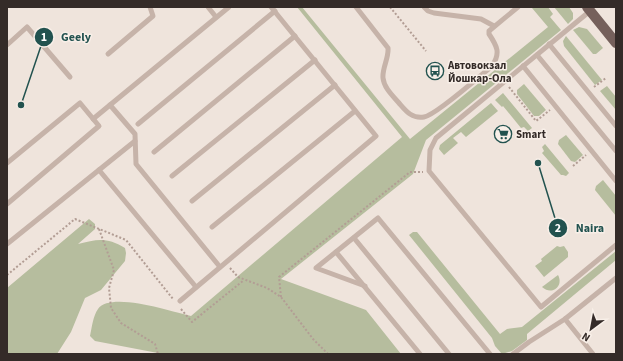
<svg xmlns="http://www.w3.org/2000/svg" width="623" height="361" font-family="'Source Sans 3',sans-serif">
<style>
.green{fill:#b6bd9e}
.lines{fill:none;stroke-linecap:round;stroke-linejoin:round}
.path{stroke:#b29d94;stroke-width:2;stroke-dasharray:2 2;stroke-linecap:butt}
.lane{stroke:#c6b3a9;stroke-width:5}
.primary{stroke:#75605b;stroke-width:10}
.labels{text-anchor:middle;dominant-baseline:central;stroke-width:3;stroke-linejoin:round;paint-order:stroke}
.poi-label{font-size:11px;font-weight:bold;fill:#342b28;stroke:#f8efe8;text-anchor:start}
.leader{fill:none;stroke:#22524f;stroke-width:1.5}
.callout-dot{fill:#22524f;stroke:#f8efe8;stroke-width:1.5}
.mark-label{font-size:12px;text-anchor:middle;font-weight:bold;fill:#fff}
.callout-label{font-size:12px;text-anchor:middle;font-weight:bold;fill:#22524f;stroke:#f8efe8;stroke-width:3;stroke-linejoin:round;paint-order:stroke}
</style>
<rect width="100%" height="100%" fill="#efe4dc"/>
<!-- green -->
<g class="green">
<path d="M 297,7 L 302,7 L 410,139 L 548,27 L 532,8 L 533,7 L 548,7 L 553,14 L 550,17 L 561,30 L 426,140 L 413,174 L 281,279 L 366,310 L 401,354 L 163,354 L 95,341 L 90,336 C 92,327 93,316 98,309 C 111,291 172,312 191,316 L 402,137 Z"/>
<path d="M 554,7 L 569,7 L 573,13 L 573,19 L 568,24 Z"/>
<path d="M 579,27 L 587,29 L 603,48 L 596,54 L 593,54 L 573,30 Z"/>
<path d="M 566,36 L 602,80 L 595,85 L 564,46 L 563,41 Z"/>
<path d="M 524,84 L 546,110 L 539,116 L 534,116 L 517,94 L 517,90 Z"/>
<path d="M 607,86 L 616,97 L 616,110 L 600,91 Z"/>
<path d="M 503,93 L 532,128 L 528,131 L 524,127 L 521,128 L 503,106 L 502,107 L 495,100 Z"/>
<path d="M 491,103 L 498,111 L 466,137 L 461,132 L 453,138 L 458,143 L 444,155 L 439,149 L 440,145 Z"/>
<path d="M 566,135 L 583,155 L 575,162 L 571,161 L 558,144 L 559,140 Z"/>
<path d="M 545,144 L 569,173 L 566,176 L 563,175 L 561,175 L 542,153 L 544,151 L 542,147 Z"/>
<path d="M 603,180 L 616,196 L 616,216 L 595,190 L 596,186 Z"/>
<path d="M 89,219 L 95,224 L 95,229 L 78,244 C 97,239 107,237 125,248 L 126,253 L 125,261 L 101,290 L 85,298 L 71,332 L 57,354 L 7,354 L 7,288 Z"/>
<path d="M 413,232 L 417,232 L 500,334 L 507,329 L 522,327 L 616,251 L 616,260 L 527,334 L 527,340 L 512,351 L 502,354 L 495,346 L 492,338 L 409,235 Z"/>
<path d="M 557,246 L 560,247 L 564,246 L 568,252 L 568,257 L 544,277 L 535,266 L 542,261 L 541,259 Z"/>
<path d="M 558,275 C 564,286 552,296 542,287 Z"/>
</g>
<g class="lines">
<!-- path -->
<g class="path">
<path d="M 390,7 L 426,51"/>
<path d="M 509,87 L 536,121 L 550,110"/>
<path d="M 594,87 L 606,78"/>
<path d="M 573,166 L 586,155"/>
<path d="M 99,229 L 114,270 L 109,288 L 111,308 L 121,323 L 155,344 L 158,354"/>
<path d="M 230,268 L 238,277 L 267,288 L 281,297 L 313,339 L 328,354"/>
<path d="M 7,275 L 75,219 L 126,240 L 173,299"/>
<path d="M 281,297 L 279,277 L 410,172 L 423,172"/>
<path d="M 181,309 L 192,322 L 244,280"/>
</g>
<!-- lane -->
<g class="lane">
<path d="M 208,7 L 216,17"/>
<path d="M 356,7 L 388,48 C 389,58 382,68 383,78 C 384,88 393,96 399,103 C 406,111 412,119 424,117 C 436,115 480,76 492,66 C 501,53 497,46 489,34 L 489,31 L 518,7"/>
<path d="M 424,7 L 428,11 L 434,13 L 481,19 L 494,26"/>
<path d="M 590,11 L 436,138 L 430,150 L 429,171 L 541,307 L 616,245"/>
<path d="M 549,44 L 616,126"/>
<path d="M 7,45 L 27,27 L 70,77"/>
<path d="M 108,54 L 153,16 L 150,7"/>
<path d="M 537,55 L 616,151"/>
<path d="M 523,66 L 616,181"/>
<path d="M 110,105 L 135,134 L 136,164 L 220,267"/>
<path d="M 93,119 L 229,7"/>
<path d="M 138,124 L 275,11"/>
<path d="M 154,152 L 295,36"/>
<path d="M 7,163 L 80,103 L 99,126 L 7,204"/>
<path d="M 99,170 L 196,287"/>
<path d="M 172,176 L 315,60"/>
<path d="M 192,201 L 335,85"/>
<path d="M 212,227 L 355,111"/>
<path d="M 354,238 L 449,354"/>
<path d="M 7,244 L 135,141"/>
<path d="M 336,252 L 420,354"/>
<path d="M 365,286 L 316,268 L 378,218 L 490,354"/>
<path d="M 180,301 L 376,136 L 271,7"/>
<path d="M 565,319 L 593,354"/>
<path d="M 513,354 L 529,342 L 565,319 L 616,278"/>
</g>
<!-- primary -->
<path class="primary" d="M 587,7 L 616,43"/>
</g>
<!-- icons -->
<defs>
<symbol id="bus-ring" viewBox="-11 -11 22 22"><circle r="9.5" fill="#f8efe8" stroke="#22524f" stroke-width="1.5"/><path d="M-5-6H5V4H4V6H2V4H-2V6H-4V4H-5ZM-3.5-4V0h7V-4ZM-3.5 1.2v1.5H-2V1.2ZM2 1.2v1.5H3.5V1.2Z" fill="#22524f"/></symbol>
<symbol id="supermarket-ring" viewBox="-11 -11 22 22"><circle r="9.5" fill="#f8efe8" stroke="#22524f" stroke-width="1.5"/><path d="M-6-5.5h2.5l.6 2H6L4.5 2H-2.5L-4.4-4H-6ZM-1.5 3.2a1.3 1.3 0 1 0 .1 0ZM3 3.2a1.3 1.3 0 1 0 .1 0Z" fill="#22524f"/></symbol>
</defs>
<g fill-rule="evenodd">
<use href="#bus-ring" x="425" y="61" width="20" height="20"/>
<use href="#supermarket-ring" x="493" y="124" width="20" height="20"/>
</g>
<g class="labels">
<!-- poi labels -->
<g class="poi-label">
<text x="448" y="65">Автовокзал<tspan x="448" dy="13">Йошкар-Ола</tspan></text>
<text x="516" y="134">Smart</text>
</g>
</g>
<!-- callouts -->
<path class="leader" d="M21 105L44 37M538 163L558 228"/>
<g class="callout-dot">
<circle cx="21" cy="105" r="4"/>
<circle cx="538" cy="163" r="4"/>
<circle cx="44" cy="37" r="10"/>
<circle cx="558" cy="228" r="10"/>
</g>
<g class="mark-label">
<text x="44" y="41">1</text>
<text x="558" y="232">2</text>
</g>
<g class="callout-label">
<text x="76" y="41">Geely</text>
<text x="590" y="232">Naira</text>
</g>
<!-- border -->
<rect width="623" height="361" fill="none" stroke="#342b28" stroke-width="16"/>
<!-- north arrow -->
<g transform="translate(591 329) rotate(212)" stroke="#f8efe8" stroke-width="3" paint-order="stroke">
<path d="M0-3L7 15L0 10L-7 15Z" fill="#342b28"/>
<text y="-6" font-size="11" font-weight="bold" text-anchor="middle" fill="#342b28">N</text>
</g>
</svg>
